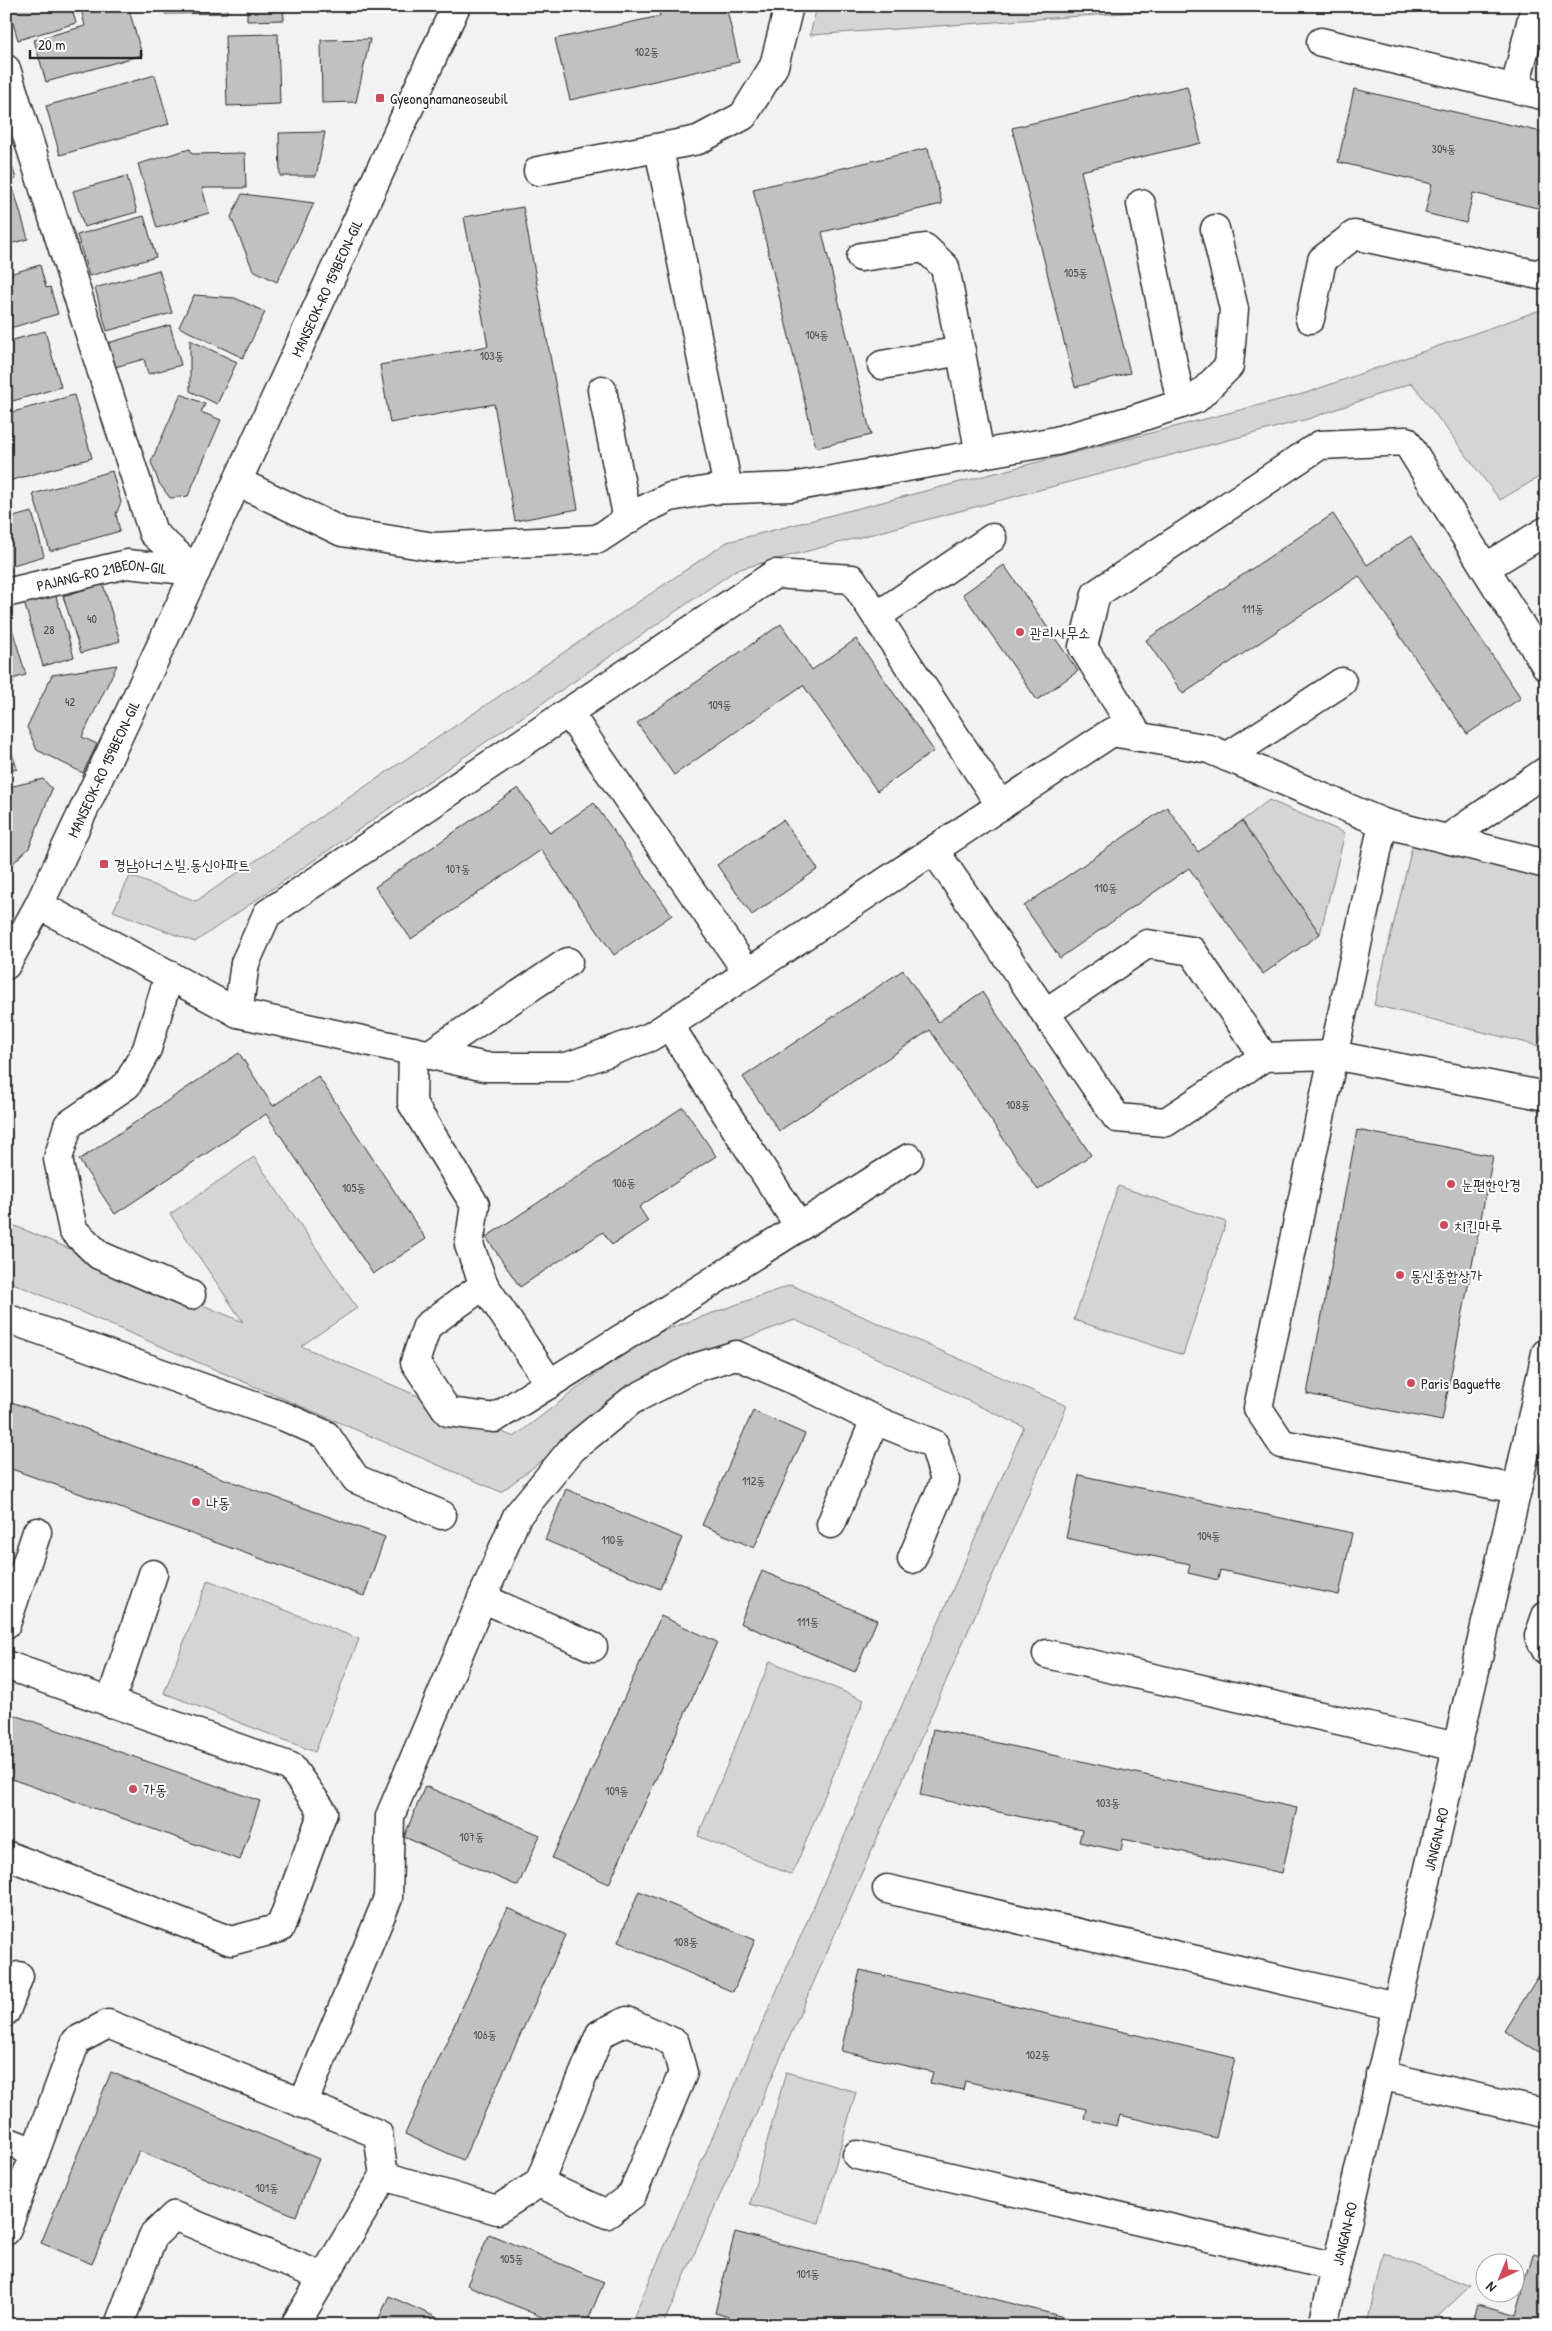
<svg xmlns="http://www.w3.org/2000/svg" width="1552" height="2331" font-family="'Patrick Hand','Poor Story',sans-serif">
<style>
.green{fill:#d5d5d5;stroke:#808080}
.building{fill:#c1c1c1;stroke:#2b2b2b}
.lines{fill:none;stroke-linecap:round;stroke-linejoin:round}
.minor-casing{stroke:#2b2b2b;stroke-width:31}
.major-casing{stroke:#2b2b2b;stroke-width:31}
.minor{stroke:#fff;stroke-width:28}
.major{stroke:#fff;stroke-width:28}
.poi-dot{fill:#d1495b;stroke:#fff;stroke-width:2}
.labels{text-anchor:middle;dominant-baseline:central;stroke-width:4;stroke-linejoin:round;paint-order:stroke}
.number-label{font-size:12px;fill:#505050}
.poi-label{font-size:15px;fill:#2b2b2b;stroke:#fff;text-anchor:start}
.street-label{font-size:15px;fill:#2b2b2b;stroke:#fff}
</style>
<rect width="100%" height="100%" fill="#f2f2f2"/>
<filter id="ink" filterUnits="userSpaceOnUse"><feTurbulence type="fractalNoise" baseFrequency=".02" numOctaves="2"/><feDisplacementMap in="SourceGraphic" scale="10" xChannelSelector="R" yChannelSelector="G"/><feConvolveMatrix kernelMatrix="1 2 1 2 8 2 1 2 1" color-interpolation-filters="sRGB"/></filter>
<g filter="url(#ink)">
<!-- green -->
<g class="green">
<path d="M 817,6 L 1223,6 L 810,35 Z"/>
<path d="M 1546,308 L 1546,473 L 1500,500 L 1412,383 L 1308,419 L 736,570 L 195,942 L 113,911 L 130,876 L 196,901 L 727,542 L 1306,393 Z"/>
<path d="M 1269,800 L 1345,833 L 1320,934 L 1242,821 Z"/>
<path d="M 1413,843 L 1546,876 L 1546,1018 L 1539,1046 L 1374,1005 Z"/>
<path d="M 254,1157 L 357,1308 L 301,1346 L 514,1437 L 643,1338 L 791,1285 L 1067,1406 L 663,2325 L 630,2325 L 1024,1427 L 795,1320 L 663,1368 L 501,1492 L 6,1280 L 6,1222 L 243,1322 L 170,1214 Z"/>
<path d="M 1118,1186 L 1226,1222 L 1183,1355 L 1074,1320 Z"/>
<path d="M 208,1580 L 359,1639 L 315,1752 L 164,1693 Z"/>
<path d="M 770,1661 L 864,1700 L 792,1875 L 698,1836 Z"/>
<path d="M 786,2072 L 856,2092 L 819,2223 L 750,2204 Z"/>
<path d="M 1383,2252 L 1470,2286 L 1429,2325 L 1367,2325 Z"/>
</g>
<!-- building -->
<g class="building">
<path d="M 8,6 L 71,6 L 76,23 L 18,40 Z"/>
<path d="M 104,6 L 128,6 L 142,55 L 46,82 L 34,40 L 85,26 L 82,13 Z"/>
<path d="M 165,6 L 227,6 L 227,13 L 165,14 Z"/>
<path d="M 247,6 L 283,6 L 284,20 L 247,21 Z"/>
<path d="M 315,6 L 408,6 L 408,7 L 315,9 Z"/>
<path d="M 658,6 L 726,6 L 739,62 L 570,100 L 555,39 L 660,16 Z"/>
<path d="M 278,34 L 280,104 L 227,106 L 225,35 Z"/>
<path d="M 370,39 L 356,102 L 322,103 L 321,40 Z"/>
<path d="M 155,75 L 169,124 L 60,155 L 46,106 Z"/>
<path d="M 1187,86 L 1201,143 L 1081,171 L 1130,373 L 1075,387 L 1012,128 Z"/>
<path d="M 1354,89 L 1546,133 L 1546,210 L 1473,193 L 1466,223 L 1425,213 L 1432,184 L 1338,162 Z"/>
<path d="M 325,132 L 316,176 L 280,176 L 279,133 Z"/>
<path d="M 6,145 L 16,179 L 6,182 Z"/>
<path d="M 928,148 L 942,204 L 822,232 L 871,435 L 816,448 L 753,189 Z"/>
<path d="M 190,149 L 192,154 L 245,153 L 246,188 L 202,188 L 209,213 L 157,228 L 138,164 Z"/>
<path d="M 127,176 L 137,212 L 84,227 L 73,191 Z"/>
<path d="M 14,191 L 28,239 L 6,245 L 6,193 Z"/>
<path d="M 242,194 L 314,203 L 277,282 L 253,270 L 231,217 Z"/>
<path d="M 523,207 L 578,509 L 515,521 L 494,404 L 390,423 L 380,365 L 488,346 L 464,217 Z"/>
<path d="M 144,216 L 156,257 L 89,276 L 77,235 Z"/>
<path d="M 40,265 L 46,288 L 50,287 L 58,314 L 10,328 L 6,316 L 6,275 Z"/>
<path d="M 159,270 L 172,313 L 107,331 L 95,288 Z"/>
<path d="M 194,295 L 235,298 L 265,312 L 243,358 L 179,327 Z"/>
<path d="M 170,325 L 181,365 L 148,374 L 144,359 L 115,367 L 108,343 Z"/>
<path d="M 45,331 L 61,387 L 6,403 L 6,342 Z"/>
<path d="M 190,340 L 237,362 L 217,404 L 190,391 Z"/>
<path d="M 181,394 L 205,404 L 201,412 L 221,420 L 188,496 L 170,498 L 159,483 L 151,462 Z"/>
<path d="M 74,395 L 92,458 L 9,481 L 6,471 L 6,414 Z"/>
<path d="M 112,471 L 121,502 L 116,514 L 120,531 L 50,551 L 33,494 Z"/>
<path d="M 32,512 L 44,556 L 6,567 L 6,519 Z"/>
<path d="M 1333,514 L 1367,565 L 1411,536 L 1521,698 L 1467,734 L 1359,576 L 1183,694 L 1146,640 Z"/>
<path d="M 1004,565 L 1078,671 L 1037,700 L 963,594 Z"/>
<path d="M 103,584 L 120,641 L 81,653 L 63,596 Z"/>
<path d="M 55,593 L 74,657 L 43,666 L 24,602 Z"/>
<path d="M 6,609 L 26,675 L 12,679 L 14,683 L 6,685 Z"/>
<path d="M 781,624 L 812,670 L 856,639 L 934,751 L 877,791 L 803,685 L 674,775 L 637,723 Z"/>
<path d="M 117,665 L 82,737 L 97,744 L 83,773 L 37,750 L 27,727 L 52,675 Z"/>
<path d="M 6,734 L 17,769 L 6,772 Z"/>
<path d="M 43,779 L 52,789 L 29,848 L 6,870 L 6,805 L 9,787 Z"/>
<path d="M 518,788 L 550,833 L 594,803 L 672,915 L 614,955 L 541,850 L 411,939 L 375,887 Z"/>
<path d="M 1167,807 L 1198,852 L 1242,821 L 1320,934 L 1263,974 L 1189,868 L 1060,958 L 1024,906 Z"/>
<path d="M 783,820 L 818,869 L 752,915 L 717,865 Z"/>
<path d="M 903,970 L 938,1022 L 982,992 L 1091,1155 L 1038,1190 L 930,1030 L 779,1131 L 743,1077 Z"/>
<path d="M 239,1053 L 273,1106 L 318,1076 L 426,1239 L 373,1274 L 266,1114 L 115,1214 L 79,1160 Z"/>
<path d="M 683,1107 L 716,1156 L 639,1207 L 648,1221 L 612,1245 L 603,1232 L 520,1287 L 486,1237 Z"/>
<path d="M 1357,1130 L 1493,1156 L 1442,1421 L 1307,1394 Z"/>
<path d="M 6,1400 L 385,1537 L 364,1596 L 6,1467 Z"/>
<path d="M 753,1411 L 805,1434 L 754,1548 L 702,1525 Z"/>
<path d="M 1079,1475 L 1352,1533 L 1339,1595 L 1220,1570 L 1218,1580 L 1188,1573 L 1190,1564 L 1066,1538 Z"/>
<path d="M 566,1489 L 682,1538 L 660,1589 L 545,1540 Z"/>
<path d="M 762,1571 L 877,1620 L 855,1672 L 740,1623 Z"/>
<path d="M 661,1616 L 717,1642 L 609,1884 L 552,1858 Z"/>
<path d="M 6,1712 L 260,1801 L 240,1860 L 6,1777 Z"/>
<path d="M 933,1729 L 1297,1808 L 1282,1873 L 1123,1839 L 1121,1851 L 1079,1842 L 1082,1830 L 920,1795 Z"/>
<path d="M 425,1786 L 540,1835 L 518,1886 L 404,1837 Z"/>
<path d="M 639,1891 L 755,1940 L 733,1992 L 618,1942 Z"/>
<path d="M 507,1908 L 566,1935 L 463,2160 L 405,2134 Z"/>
<path d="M 1546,1964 L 1546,2057 L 1504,2031 Z"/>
<path d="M 860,1970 L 1235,2058 L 1216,2138 L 1120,2115 L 1117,2126 L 1084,2119 L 1086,2109 L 965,2081 L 963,2090 L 930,2083 L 933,2072 L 841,2051 Z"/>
<path d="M 111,2072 L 319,2159 L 296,2216 L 139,2151 L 92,2264 L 41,2243 Z"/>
<path d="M 735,2232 L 1095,2325 L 759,2325 L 715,2313 Z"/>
<path d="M 489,2234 L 604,2282 L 586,2325 L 560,2325 L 467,2285 Z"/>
<path d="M 1533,2254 L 1546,2257 L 1546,2325 L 1471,2325 L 1477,2304 L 1516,2315 Z"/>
<path d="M 389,2296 L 440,2319 L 438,2325 L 376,2325 Z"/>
</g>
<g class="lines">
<defs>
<g id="minor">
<path d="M 1321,42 L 1546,96"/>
<path d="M 6,69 L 153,533 L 196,571"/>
<path d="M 1515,88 L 1535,6"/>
<path d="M 659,149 L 728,488"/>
<path d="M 538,171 L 698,140 L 743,116 L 774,66 L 789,6"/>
<path d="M 1141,204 L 1181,404"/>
<path d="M 861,257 L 925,248 L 945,267 L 980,455"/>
<path d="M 1310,319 L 1322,260 L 1354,235 L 1539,275 L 1546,270"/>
<path d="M 882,365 L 961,351"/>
<path d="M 602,390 L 628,520"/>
<path d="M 238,482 L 342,532 L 434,547 L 598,539 L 639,512 L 670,497 L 710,490 L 792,487 L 1056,441 L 1132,420 L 1196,399 L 1229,366 L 1234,309 L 1215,229"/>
<path d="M 1485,568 L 1546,531"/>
<path id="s1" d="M 6,593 L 127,564 L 196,571"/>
<path d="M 877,616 L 992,538"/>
<path d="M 568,712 L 748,973"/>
<path d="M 1139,737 L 1083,647 L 1096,594 L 1320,445 L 1406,441 L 1546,666"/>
<path d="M 1227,757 L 1342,682"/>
<path d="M 1383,823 L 1258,1408 L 1282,1444 L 1517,1489"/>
<path d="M 1447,839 L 1546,771"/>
<path d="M 934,850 L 1117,1118 L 1166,1122 L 1264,1057 L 1333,1055 L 1546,1096"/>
<path d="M 39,905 L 238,1013 L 486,1067 L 567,1067 L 650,1037 L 669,1025 L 1112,732 L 1209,749 L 1383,823 L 1546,864"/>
<path id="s2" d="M 6,965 L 39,905 L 196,571 L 456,6"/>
<path d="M 169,975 L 147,1049 L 127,1085 L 68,1125 L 58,1159 L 73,1230 L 99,1255 L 191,1295"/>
<path d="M 238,1013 L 245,963 L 267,914 L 775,574 L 852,579 L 1001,806"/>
<path d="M 1045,1013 L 1147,944 L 1192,951 L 1264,1057"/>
<path d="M 669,1025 L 799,1226"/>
<path d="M 413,1051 L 412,1103 L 475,1205 L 469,1245 L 484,1285 L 427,1326 L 415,1362 L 448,1412 L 495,1418 L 909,1158"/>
<path d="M 430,1054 L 568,962"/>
<path d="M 484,1285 L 550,1384"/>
<path d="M 6,1318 L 285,1417 L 326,1435 L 356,1479 L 442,1515"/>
<path d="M 875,1420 L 934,1444 L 945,1480 L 912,1559"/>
<path d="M 482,1598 L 593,1647"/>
<path d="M 1546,1616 L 1539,1636 L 1546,1650"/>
<path d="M 6,1624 L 37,1532"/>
<path d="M 1047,1654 L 1457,1747"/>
<path d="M 6,1665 L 291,1767 L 323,1812 L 280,1928 L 231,1941 L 6,1855"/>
<path d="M 110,1703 L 153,1574"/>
<path d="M 887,1889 L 1396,2006"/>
<path d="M 6,2011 L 19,1976"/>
<path d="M 1380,2075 L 1539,2112 L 1546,2109"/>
<path d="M 303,2104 L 388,1898 L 390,1816 L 517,1516 L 572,1449 L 632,1400 L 694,1368 L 736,1355 L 803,1384 L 875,1420 L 831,1524"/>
<path d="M 6,2141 L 35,2152"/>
<path d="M 857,2155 L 1336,2267"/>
<path d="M 384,2176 L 497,2210 L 539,2183 L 600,2034 L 627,2021 L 675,2043 L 683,2073 L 632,2195 L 607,2214 L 539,2183"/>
<path d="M 6,2231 L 76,2041 L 108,2024 L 378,2134 L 384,2176 L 295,2325"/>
<path d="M 121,2325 L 120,2322 L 153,2236 L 174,2216 L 323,2277"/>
</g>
<g id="major">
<path id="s3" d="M 1323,2325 L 1517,1489 L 1546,1353"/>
</g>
</defs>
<!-- minor casing -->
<use href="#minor" class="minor-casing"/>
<!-- major casing -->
<use href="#major" class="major-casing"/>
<!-- minor -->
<use href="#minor" class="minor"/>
<!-- major -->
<use href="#major" class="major"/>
</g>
</g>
<!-- markers -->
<g class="poi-dot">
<rect x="375" y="93" width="10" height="10" rx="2.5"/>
<circle cx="1020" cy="632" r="5"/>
<rect x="99" y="859" width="10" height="10" rx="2.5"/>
<circle cx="1451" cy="1184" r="5"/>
<circle cx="1444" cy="1225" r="5"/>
<circle cx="1400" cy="1275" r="5"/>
<circle cx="1411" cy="1383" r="5"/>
<circle cx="196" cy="1502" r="5"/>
<circle cx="133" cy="1789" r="5"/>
</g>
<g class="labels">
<!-- number labels -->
<g class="number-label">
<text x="647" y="51">102동</text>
<text x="1444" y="148">304동</text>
<text x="1076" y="272">105동</text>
<text x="817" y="334">104동</text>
<text x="492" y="355">103동</text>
<text x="1253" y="608">111동</text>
<text x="92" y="618">40</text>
<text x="49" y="629">28</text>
<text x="70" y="701">42</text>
<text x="720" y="704">109동</text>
<text x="458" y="868">107동</text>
<text x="1106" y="887">110동</text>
<text x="1018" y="1104">108동</text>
<text x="624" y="1182">106동</text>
<text x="354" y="1187">105동</text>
<text x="754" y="1480">112동</text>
<text x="1209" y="1535">104동</text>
<text x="613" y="1539">110동</text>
<text x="808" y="1621">111동</text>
<text x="617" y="1790">109동</text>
<text x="1108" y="1802">103동</text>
<text x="472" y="1836">107동</text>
<text x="686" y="1941">108동</text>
<text x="485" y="2034">106동</text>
<text x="1038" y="2054">102동</text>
<text x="267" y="2187">101동</text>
<text x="512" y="2258">105동</text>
<text x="808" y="2273">101동</text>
</g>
<!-- poi labels -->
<g class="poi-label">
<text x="390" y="98">Gyeongnamaneoseubil</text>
<text x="1030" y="632">관리사무소</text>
<text x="114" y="864">경남아너스빌.동신아파트</text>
<text x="1461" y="1184">눈편한안경</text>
<text x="1454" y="1225">치킨마루</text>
<text x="1410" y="1275">동신종합상가</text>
<text x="1421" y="1383">Paris Baguette</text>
<text x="206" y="1502">나동</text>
<text x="143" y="1789">가동</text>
</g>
<!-- street labels -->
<g class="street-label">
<text stroke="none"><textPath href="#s2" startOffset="749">MANSEOK-RO 159BEON-GIL</textPath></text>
<text stroke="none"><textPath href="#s1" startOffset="98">PAJANG-RO 21BEON-GIL</textPath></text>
<text stroke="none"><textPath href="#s2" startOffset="219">MANSEOK-RO 159BEON-GIL</textPath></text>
<text stroke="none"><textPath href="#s3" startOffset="499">JANGAN-RO</textPath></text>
<text stroke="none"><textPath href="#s3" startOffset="94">JANGAN-RO</textPath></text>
</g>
</g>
<!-- margin -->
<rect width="1552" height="2331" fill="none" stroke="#fff" stroke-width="25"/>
<rect x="12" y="12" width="1527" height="2306" fill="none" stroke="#2b2b2b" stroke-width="2" filter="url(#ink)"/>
<!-- north arrow -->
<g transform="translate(1500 2278) rotate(224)"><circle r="24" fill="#ffffff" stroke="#aaaaaa"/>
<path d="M0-4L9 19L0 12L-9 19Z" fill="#d1495b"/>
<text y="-8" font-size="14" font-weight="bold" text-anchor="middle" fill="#2b2b2b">N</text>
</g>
<!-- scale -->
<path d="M30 50v8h111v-8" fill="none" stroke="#2b2b2b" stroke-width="2.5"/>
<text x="38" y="50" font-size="15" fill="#2b2b2b" stroke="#ffffff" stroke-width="4" paint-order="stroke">20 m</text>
</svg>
